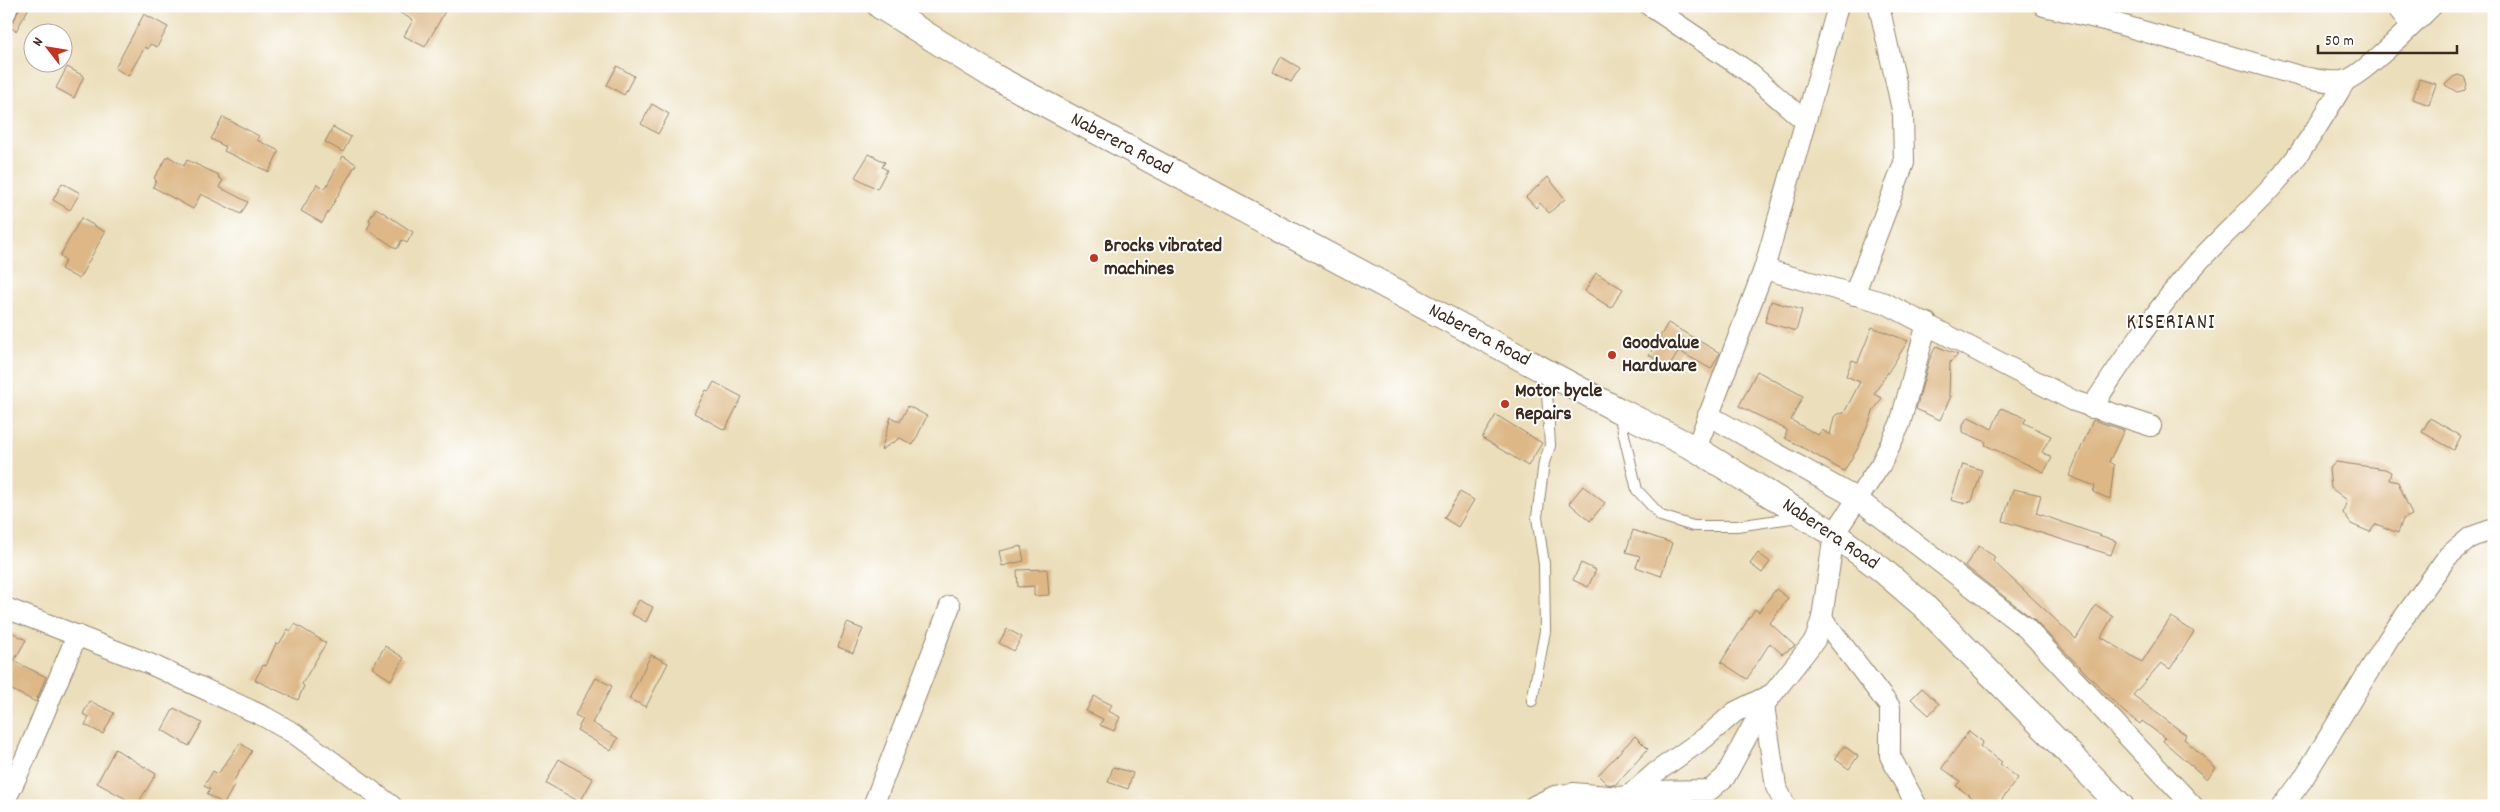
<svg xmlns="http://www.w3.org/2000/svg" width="2500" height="812" font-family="Dekko,sans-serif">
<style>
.building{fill:#ddb886}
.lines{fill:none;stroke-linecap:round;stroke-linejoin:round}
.service-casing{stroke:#93846c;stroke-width:12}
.minor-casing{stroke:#93846c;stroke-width:22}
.tertiary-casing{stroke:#93846c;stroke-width:27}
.service{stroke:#fff;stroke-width:10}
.minor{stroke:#fff;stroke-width:20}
.tertiary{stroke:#fff;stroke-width:25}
.poi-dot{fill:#c8321e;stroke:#fff;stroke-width:2}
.labels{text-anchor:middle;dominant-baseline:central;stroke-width:4;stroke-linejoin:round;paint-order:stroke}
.street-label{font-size:20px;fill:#3b2a1e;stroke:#fff}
.poi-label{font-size:20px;font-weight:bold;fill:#3b2a1e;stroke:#fff;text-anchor:start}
.neighbourhood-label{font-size:21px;letter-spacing:1px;fill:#3b2a1e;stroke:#fff}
</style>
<rect width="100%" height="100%" fill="#fff"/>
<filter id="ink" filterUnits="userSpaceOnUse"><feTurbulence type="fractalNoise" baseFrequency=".02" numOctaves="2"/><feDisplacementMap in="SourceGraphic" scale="10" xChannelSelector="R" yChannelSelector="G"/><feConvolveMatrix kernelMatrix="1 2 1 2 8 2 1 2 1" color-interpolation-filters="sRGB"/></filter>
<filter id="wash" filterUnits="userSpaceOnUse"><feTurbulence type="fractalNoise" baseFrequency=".0096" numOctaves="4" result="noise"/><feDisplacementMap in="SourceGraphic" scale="20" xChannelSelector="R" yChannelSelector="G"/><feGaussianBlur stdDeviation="1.12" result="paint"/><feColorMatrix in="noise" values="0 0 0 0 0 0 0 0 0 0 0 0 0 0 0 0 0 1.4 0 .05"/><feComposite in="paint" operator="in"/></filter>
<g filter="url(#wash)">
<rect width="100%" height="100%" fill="#ebdeba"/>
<g id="blocks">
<!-- building -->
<g class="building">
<path d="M 20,6 L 30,6 L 16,31 L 6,24 L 14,21 Z"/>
<path d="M 388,6 L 448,6 L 425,47 L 404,36 L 413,20 Z"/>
<path d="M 144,14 L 168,27 L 157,47 L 150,44 L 148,49 L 145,47 L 128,76 L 115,68 Z"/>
<path d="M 1281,57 L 1300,68 L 1291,82 L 1273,72 Z"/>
<path d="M 617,66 L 634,76 L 624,95 L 607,85 Z"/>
<path d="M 67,67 L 84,76 L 74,98 L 56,88 Z"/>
<path d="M 2458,75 L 2464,77 L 2467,84 L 2465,90 L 2457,92 L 2445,85 L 2453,77 Z"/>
<path d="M 2419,79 L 2436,84 L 2429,105 L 2413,99 Z"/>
<path d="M 652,104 L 669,114 L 658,134 L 641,124 Z"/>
<path d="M 223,117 L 259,136 L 257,140 L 279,151 L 269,172 L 224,151 L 226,147 L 211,139 Z"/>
<path d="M 333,127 L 351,137 L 343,152 L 325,142 Z"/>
<path d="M 869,154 L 885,162 L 882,167 L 887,170 L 877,189 L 855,177 Z"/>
<path d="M 168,156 L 184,166 L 187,160 L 219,175 L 218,177 L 223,180 L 219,187 L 248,202 L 241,214 L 201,194 L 193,209 L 153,187 L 156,180 L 154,178 Z"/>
<path d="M 343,156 L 356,164 L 322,223 L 301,211 L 317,184 L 325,189 Z"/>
<path d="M 1548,177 L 1565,199 L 1549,213 L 1540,203 L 1536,208 L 1526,197 Z"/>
<path d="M 62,183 L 80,193 L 70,210 L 53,200 Z"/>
<path d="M 376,208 L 413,232 L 407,243 L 402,240 L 397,249 L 367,229 L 371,222 L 369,220 Z"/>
<path d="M 81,218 L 105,232 L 79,279 L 61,269 L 66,260 L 60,256 Z"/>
<path d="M 1596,273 L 1623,289 L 1611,308 L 1585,291 Z"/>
<path d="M 1771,301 L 1802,310 L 1796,331 L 1765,322 Z"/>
<path d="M 1668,323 L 1720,353 L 1711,369 L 1679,351 L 1669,367 L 1649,355 Z"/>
<path d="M 1872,327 L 1908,341 L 1874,394 L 1882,398 L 1874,410 L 1858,448 L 1844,471 L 1785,438 L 1787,430 L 1739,406 L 1757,371 L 1803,396 L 1791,420 L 1818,435 L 1822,430 L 1830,435 L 1834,417 L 1837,414 L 1844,413 L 1860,382 L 1846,376 L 1852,360 L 1858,362 Z"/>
<path d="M 1936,346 L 1958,355 L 1950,362 L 1949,395 L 1951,396 L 1940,420 L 1916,409 L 1929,361 Z"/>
<path d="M 714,382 L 742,397 L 725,430 L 694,413 L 706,390 L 709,391 Z"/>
<path d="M 908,406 L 927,416 L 913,445 L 900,438 L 881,450 L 891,417 L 900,422 Z"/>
<path d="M 2001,408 L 2026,418 L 2024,423 L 2051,436 L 2042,452 L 2052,458 L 2044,472 L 1985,445 L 1986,442 L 1963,432 L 1963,424 L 1969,417 L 1992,429 Z"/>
<path d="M 1496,415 L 1542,443 L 1528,466 L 1482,438 Z"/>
<path d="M 2430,418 L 2461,436 L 2454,450 L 2422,432 Z"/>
<path d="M 2093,420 L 2124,430 L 2109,462 L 2114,465 L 2110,499 L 2093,492 L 2095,486 L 2069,476 Z"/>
<path d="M 2336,462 L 2385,469 L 2391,472 L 2389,480 L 2398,482 L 2412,515 L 2403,519 L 2398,533 L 2376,524 L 2370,532 L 2351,524 L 2343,513 L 2347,500 L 2331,488 L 2329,469 Z"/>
<path d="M 1963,464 L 1982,470 L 1972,501 L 1962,503 L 1951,500 Z"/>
<path d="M 1583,486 L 1605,503 L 1590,521 L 1569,503 Z"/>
<path d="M 2013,489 L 2041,495 L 2036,513 L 2116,541 L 2111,555 L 2003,521 Z"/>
<path d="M 1460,492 L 1474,500 L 1458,527 L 1444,518 Z"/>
<path d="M 1633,530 L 1672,543 L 1661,576 L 1636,567 L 1640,556 L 1626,552 Z"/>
<path d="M 1021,546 L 1024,561 L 1002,566 L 999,551 Z"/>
<path d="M 1979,546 L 1995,557 L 1993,561 L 2076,639 L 2096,605 L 2113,616 L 2101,637 L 2142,662 L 2171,617 L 2194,632 L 2170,669 L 2161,663 L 2133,695 L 2186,735 L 2184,739 L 2216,768 L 2207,779 L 2163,741 L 2165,738 L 2142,721 L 2140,724 L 2124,712 L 2033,619 L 1965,566 Z"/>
<path d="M 1758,553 L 1770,562 L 1762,573 L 1750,564 Z"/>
<path d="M 1581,563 L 1596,570 L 1588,587 L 1573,580 Z"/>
<path d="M 1047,569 L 1049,595 L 1034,596 L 1034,586 L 1018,587 L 1017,570 Z"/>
<path d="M 1776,589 L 1788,598 L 1770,623 L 1795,646 L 1782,654 L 1770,643 L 1747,679 L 1721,662 L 1755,609 L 1759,612 Z"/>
<path d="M 639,600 L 653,607 L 646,622 L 631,614 Z"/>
<path d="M 847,623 L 863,629 L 853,653 L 838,647 Z"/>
<path d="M 295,624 L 326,643 L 302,684 L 304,686 L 298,700 L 255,680 L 263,665 L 266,666 L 276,643 L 279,644 L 288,629 L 291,631 Z"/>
<path d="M 6,629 L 26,640 L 14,661 L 46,677 L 36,702 L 6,687 Z"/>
<path d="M 1007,629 L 1022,637 L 1014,651 L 999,643 Z"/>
<path d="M 385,646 L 404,658 L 391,680 L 372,668 Z"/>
<path d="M 651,655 L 668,663 L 646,707 L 629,699 Z"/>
<path d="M 596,678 L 612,686 L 592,723 L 618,738 L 611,751 L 577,730 L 583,719 L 575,715 Z"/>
<path d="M 1922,688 L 1939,704 L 1929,715 L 1911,699 Z"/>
<path d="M 1094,696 L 1112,705 L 1108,711 L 1120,717 L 1114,731 L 1100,725 L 1103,719 L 1086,711 Z"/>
<path d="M 90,701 L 114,713 L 103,734 L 85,725 L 89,717 L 83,714 Z"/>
<path d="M 174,708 L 202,723 L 189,746 L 162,730 Z"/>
<path d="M 1969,731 L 1983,742 L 1980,746 L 2002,762 L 2000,764 L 2018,778 L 1997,806 L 1984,806 L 1956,786 L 1960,781 L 1942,768 Z"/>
<path d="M 1635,736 L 1648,749 L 1615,785 L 1607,784 L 1598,775 Z"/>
<path d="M 240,743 L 252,751 L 233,782 L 235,784 L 224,804 L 207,794 L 210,789 L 204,786 L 213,771 L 218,774 Z"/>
<path d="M 1844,746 L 1858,756 L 1849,769 L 1835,759 Z"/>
<path d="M 115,749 L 156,774 L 137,805 L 97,783 Z"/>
<path d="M 559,759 L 593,779 L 580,802 L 546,783 Z"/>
<path d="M 1113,767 L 1133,773 L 1128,789 L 1108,782 Z"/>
</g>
</g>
</g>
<g filter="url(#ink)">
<use href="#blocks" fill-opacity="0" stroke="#93846c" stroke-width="1"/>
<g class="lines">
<defs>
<g id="service">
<path d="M 1619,414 L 1637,490 L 1661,516 L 1693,526 L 1737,526 L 1798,517"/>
<path d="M 1532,701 L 1545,631 L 1544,564 L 1537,517 L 1544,462 L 1550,446 L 1546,373"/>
</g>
<g id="minor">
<path d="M 1650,6 L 1747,71 L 1805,121"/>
<path d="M 2044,6 L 2104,20 L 2303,77 C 2316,79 2333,84 2346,80 C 2362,76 2417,21 2432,6"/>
<path d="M 2396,6 L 2411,25"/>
<path d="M 6,12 L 8,6"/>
<path d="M 1764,269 L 1885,303 L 2074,401 L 2151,426"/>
<path d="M 1854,295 L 1904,163 L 1903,114 L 1879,6"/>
<path d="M 2091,408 C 2123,361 2154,312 2191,270 C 2218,238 2251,212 2278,180 C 2305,149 2325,114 2346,80"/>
<path d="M 1708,415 L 1856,498 L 2026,628 L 2193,806"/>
<path d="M 1696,449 L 1764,269 L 1838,6"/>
<path d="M 6,608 L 150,664 L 265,717 L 295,734 L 392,806"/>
<path d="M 1822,618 L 1890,707 L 1890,756 L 1917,806"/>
<path d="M 1764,705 L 1776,787 L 1786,806"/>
<path d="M 1631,794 L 1655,773 L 1706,737 L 1735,712 L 1772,694"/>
<path d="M 6,799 L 25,759 L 77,635"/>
<path d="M 873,806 L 950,606"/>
<path d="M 1534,806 L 1555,796 L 1573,793 L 1620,797 L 1649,791 L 1710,790 L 1725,777 L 1764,705 L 1815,640 L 1822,618 L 1834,534 L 1881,464 L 1900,424 L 1927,323"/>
<path d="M 2283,806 L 2303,779 L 2389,638 L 2448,556 L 2471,537 L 2494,529"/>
</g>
<path id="tertiary" d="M 880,6 L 993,76 L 1618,410 L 1696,449 L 1834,534 L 1881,569 L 1924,606 L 2121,806"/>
</defs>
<!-- service casing -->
<use href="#service" class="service-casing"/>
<!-- minor casing -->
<use href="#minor" class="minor-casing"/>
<!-- tertiary casing -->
<use href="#tertiary" class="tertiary-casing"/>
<!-- service -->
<use href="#service" class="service"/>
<!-- minor -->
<use href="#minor" class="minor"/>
<!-- tertiary -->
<use href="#tertiary" class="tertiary"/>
</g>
</g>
<!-- markers -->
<g class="poi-dot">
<circle cx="1094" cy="258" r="5"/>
<circle cx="1612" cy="355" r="5"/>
<circle cx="1505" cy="404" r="5"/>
</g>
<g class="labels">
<!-- street labels -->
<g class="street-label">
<text transform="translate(1121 145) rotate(28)">Naberera Road</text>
<text transform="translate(1479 336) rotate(28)">Naberera Road</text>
<text transform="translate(1830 535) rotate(34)">Naberera Road</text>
</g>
<!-- poi labels -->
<g class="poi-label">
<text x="1104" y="247">Brocks vibrated<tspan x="1104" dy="23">machines</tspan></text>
<text x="1622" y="344">Goodvalue<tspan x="1622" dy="23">Hardware</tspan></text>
<text x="1515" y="392">Motor bycle<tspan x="1515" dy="23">Repairs</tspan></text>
</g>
<!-- neighbourhood labels -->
<g class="neighbourhood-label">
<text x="2171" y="324">KISERIANI</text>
</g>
</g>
<!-- margin -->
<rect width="2500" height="812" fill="none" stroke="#fff" stroke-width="25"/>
<!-- north arrow -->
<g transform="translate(48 48) rotate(301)"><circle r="24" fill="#ffffff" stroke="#b1aaa5"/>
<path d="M0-4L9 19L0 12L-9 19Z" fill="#c8321e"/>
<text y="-8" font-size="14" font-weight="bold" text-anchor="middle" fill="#3b2a1e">N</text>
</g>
<!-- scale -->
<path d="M2318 45v8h139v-8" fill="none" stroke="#3b2a1e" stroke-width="2.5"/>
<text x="2325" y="45" font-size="15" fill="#3b2a1e" stroke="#ffffff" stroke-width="4" paint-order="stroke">50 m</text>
</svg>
